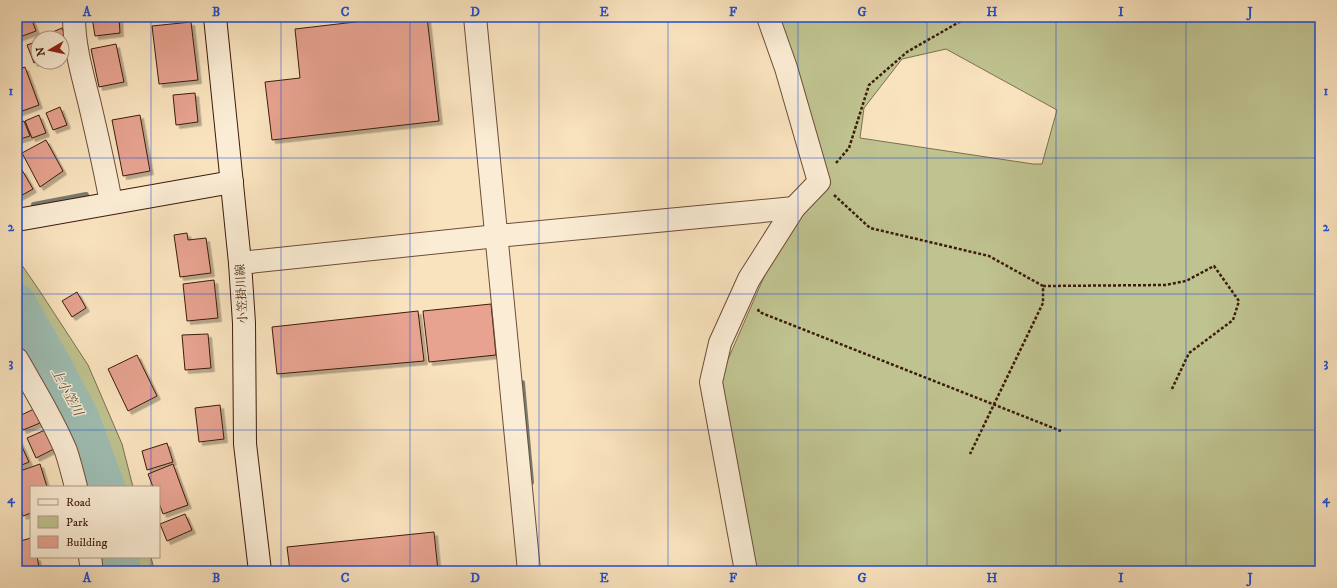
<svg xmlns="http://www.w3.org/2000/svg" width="1337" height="588" font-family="'IM FELL DW Pica','Noto Serif JP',serif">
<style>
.green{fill:#bfc390;stroke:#7e6f4e;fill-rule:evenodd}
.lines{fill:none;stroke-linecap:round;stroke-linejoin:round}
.stream{stroke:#787d70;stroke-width:6}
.river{stroke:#9ebeb3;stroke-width:36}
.building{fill:#e7a390;stroke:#3e1b0c;filter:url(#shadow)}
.street-casing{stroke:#6d4d38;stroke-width:24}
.secondary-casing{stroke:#3e1b0c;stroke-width:24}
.path{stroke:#3e1b0c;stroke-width:2.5;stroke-dasharray:3 2;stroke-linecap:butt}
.street{stroke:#fbedd5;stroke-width:22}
.secondary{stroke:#fbedd5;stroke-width:22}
.grid{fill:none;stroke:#1d4ed8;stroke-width:1;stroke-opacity:0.55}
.labels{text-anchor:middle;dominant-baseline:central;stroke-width:3;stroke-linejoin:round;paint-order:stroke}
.street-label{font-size:12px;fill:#3e1b0c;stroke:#fbedd5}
.water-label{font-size:13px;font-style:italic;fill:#5b4c3e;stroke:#fbedd5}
.neatline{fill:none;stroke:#1d4ed8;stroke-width:1.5}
.grid-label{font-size:13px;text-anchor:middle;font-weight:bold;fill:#1d4ed8}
</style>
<defs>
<filter id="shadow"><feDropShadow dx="3.5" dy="3.5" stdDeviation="0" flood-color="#0004"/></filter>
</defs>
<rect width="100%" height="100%" fill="#f9e3be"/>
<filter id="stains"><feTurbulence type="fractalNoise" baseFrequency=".005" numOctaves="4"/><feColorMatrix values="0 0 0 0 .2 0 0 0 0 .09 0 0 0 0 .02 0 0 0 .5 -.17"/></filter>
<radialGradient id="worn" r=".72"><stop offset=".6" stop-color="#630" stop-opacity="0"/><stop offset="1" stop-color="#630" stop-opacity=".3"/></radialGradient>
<!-- green -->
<g class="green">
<path d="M 774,17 L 1320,17 L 1320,571 L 754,571 L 719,380 L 794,208 L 829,181 ZM 946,49 L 1057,110 L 1042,164 L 1033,164 L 860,138 L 864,108 L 902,59 Z"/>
<path d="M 17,258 L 39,290 L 88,365 L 122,444 L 133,487 L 76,487 L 17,353 Z"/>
<path d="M 93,557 L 151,557 L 153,565 L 153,571 L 96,571 Z"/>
</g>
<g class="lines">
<!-- stream -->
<g class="stream">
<path d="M 34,205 L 86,195"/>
<path d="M 522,383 L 531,482"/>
</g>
<!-- river -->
<g class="river">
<path d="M 17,301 L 53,364 L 81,417 L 107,487"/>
<path d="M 121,557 L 123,571"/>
</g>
</g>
<!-- building -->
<g class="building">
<path d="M 17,17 L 31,17 L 36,31 L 17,38 Z"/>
<path d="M 92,17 L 119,17 L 120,33 L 95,36 Z"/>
<path d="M 398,17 L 427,17 L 439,121 L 272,140 L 265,82 L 300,78 L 295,29 Z"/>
<path d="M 191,22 L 198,80 L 159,84 L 152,26 Z"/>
<path d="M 62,28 L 69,46 L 62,49 L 62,38 L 50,38 L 48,34 Z"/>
<path d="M 38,41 L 38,61 L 34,63 L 27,45 Z"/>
<path d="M 116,44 L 124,82 L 99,87 L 91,49 Z"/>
<path d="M 25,67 L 39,105 L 17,113 L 17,70 Z"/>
<path d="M 195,93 L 198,122 L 176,125 L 173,95 Z"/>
<path d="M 60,107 L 67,125 L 53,130 L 46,113 Z"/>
<path d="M 39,115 L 46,133 L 32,138 L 25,121 Z"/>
<path d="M 140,115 L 150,171 L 123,176 L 112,120 Z"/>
<path d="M 24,121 L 30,136 L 17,140 L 17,124 Z"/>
<path d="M 46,140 L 63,171 L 40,187 L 22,153 Z"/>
<path d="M 22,170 L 33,189 L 17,198 L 17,172 Z"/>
<path d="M 187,233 L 188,240 L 206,238 L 211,273 L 180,277 L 174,235 Z"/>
<path d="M 214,280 L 218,318 L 187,321 L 183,284 Z"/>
<path d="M 77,292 L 86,308 L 72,317 L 62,301 Z"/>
<path d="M 491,304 L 496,355 L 429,362 L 423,311 Z"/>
<path d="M 418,311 L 424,361 L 277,374 L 272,327 Z"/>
<path d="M 208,334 L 211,368 L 185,370 L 182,335 Z"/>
<path d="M 137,355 L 157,396 L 128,411 L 108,369 Z"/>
<path d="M 220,405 L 224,439 L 199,442 L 195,408 Z"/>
<path d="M 34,409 L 40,423 L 23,430 L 17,417 Z"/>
<path d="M 45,430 L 54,449 L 36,458 L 27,438 Z"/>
<path d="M 17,436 L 29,462 L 17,467 Z"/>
<path d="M 167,443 L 173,462 L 147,470 L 142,451 Z"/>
<path d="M 40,464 L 47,487 L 31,487 L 31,513 L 23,516 L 17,498 L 17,472 Z"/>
<path d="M 173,464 L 188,505 L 163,514 L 159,503 L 159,487 L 153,487 L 148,474 Z"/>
<path d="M 185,514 L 192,530 L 167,541 L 160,524 Z"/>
<path d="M 434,532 L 438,571 L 290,571 L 287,547 Z"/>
<path d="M 31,538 L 31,557 L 37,557 L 40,571 L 17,571 L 17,542 Z"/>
</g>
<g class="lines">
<defs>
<g id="street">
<path d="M 74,17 C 74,46 82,73 89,101 C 97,135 105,169 111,203"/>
<path d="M 475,17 L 529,571"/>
<path d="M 240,263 L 497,236 L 794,208"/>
<path d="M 17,359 C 34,389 53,419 66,451 C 70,463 73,475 76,487"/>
<path d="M 90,557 L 92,571"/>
<path d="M 746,571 L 711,382 L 720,343 L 749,279 L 794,208 L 819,182 L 786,68 L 768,17"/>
</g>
<g id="secondary">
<path d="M 215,17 L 240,263 L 244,323 L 245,444 L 260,571"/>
<path d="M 17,220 L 232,182"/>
</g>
</defs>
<!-- street casing -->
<use href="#street" class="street-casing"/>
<!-- secondary casing -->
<use href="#secondary" class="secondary-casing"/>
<!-- path -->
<g class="path">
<path d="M 836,163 L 849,148 L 869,85 L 907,52 L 968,17"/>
<path d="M 834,195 L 870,228 L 989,256 L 1043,286 L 1043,303 L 970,454"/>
<path d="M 1043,286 L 1165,285 L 1186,281 L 1214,266 L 1239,301 L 1233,320 L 1189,353 L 1171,391"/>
<path d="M 758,309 L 759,312 L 1061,431"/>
</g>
<!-- street -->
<use href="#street" class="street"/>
<!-- secondary -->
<use href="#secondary" class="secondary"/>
</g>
<!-- grid -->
<path class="grid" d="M 151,17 L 151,487M 281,17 L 281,571M 410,17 L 410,571M 539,17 L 539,571M 668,17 L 668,571M 798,17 L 798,571M 927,17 L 927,571M 1056,17 L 1056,571M 1186,17 L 1186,571M 17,158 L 1320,158M 17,294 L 1320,294M 17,430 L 1320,430M 151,557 L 151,571"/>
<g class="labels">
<!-- street labels -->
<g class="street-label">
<text transform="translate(242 294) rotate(-93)">小笠掛川線</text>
</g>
<!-- water labels -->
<g class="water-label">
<text transform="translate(67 392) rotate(62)">上小笠川</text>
</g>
</g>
<!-- margin -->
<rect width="1337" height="588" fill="none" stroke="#f9e3be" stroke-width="44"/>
<!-- legend -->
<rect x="30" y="486" width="130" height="72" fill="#fbedd5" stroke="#af9985"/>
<rect x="38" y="499" width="20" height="6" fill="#fbedd5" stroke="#af9985"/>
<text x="66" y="506" font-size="12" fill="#3e1b0c">Road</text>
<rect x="38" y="516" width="20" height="12" fill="#bfc390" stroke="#af9985"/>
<text x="66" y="526" font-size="12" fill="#3e1b0c">Park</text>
<rect x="38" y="536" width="20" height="12" fill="#e7a390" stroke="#af9985"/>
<text x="66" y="546" font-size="12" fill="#3e1b0c">Building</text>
<!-- north arrow -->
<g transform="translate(50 50) rotate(261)"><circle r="19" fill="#fbedd5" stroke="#af9985"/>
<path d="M0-3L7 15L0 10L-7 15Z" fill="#8f2418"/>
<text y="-6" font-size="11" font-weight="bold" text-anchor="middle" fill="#3e1b0c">N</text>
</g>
<rect x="22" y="22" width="1293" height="544" class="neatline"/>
<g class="grid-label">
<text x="87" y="16">A</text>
<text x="216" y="16">B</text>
<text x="345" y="16">C</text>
<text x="475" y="16">D</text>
<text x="604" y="16">E</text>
<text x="733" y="16">F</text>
<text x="862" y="16">G</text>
<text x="992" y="16">H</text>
<text x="1121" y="16">I</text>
<text x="1250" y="16">J</text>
<text x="11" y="95">1</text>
<text x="1326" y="95">1</text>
<text x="11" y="231">2</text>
<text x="1326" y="231">2</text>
<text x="11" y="367">3</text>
<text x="1326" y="367">3</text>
<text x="11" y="503">4</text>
<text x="1326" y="503">4</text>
<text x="87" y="582">A</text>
<text x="216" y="582">B</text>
<text x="345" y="582">C</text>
<text x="475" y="582">D</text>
<text x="604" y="582">E</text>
<text x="733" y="582">F</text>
<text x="862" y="582">G</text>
<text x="992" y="582">H</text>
<text x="1121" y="582">I</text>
<text x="1250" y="582">J</text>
</g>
<rect width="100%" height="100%" filter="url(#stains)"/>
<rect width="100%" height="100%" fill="url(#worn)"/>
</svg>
